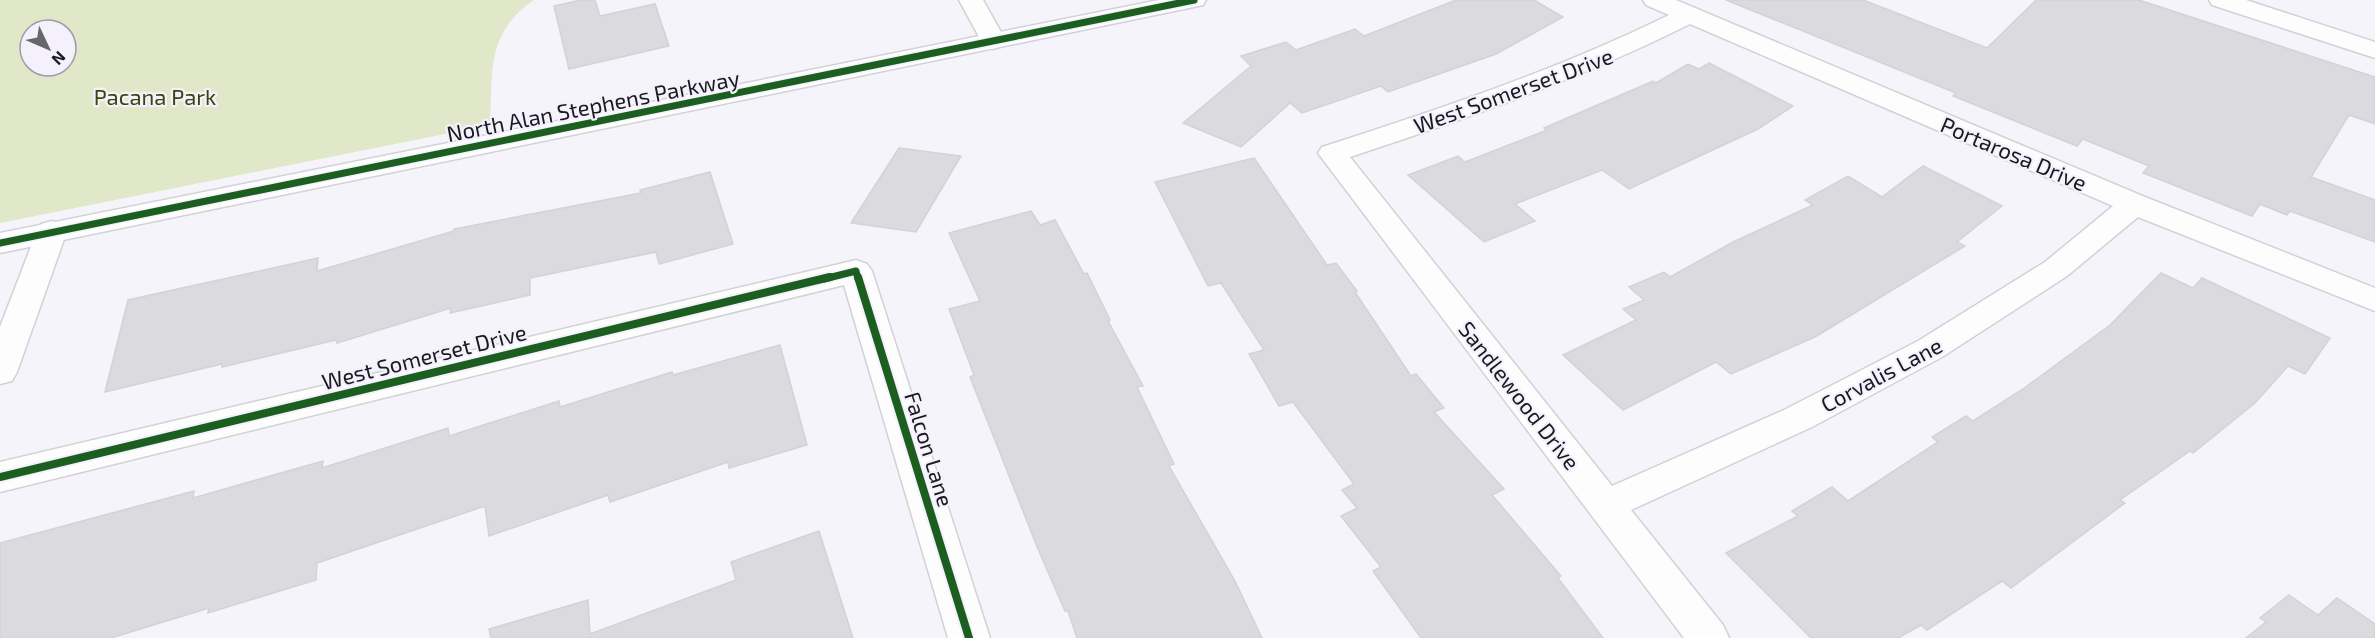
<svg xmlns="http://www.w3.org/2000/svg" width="2375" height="638" font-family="'Exo 2',sans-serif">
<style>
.green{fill:#e1e8ca;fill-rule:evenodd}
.building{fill:#dbdadf;stroke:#d3d2d7;stroke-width:1.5}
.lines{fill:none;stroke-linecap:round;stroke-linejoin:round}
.minor-casing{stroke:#d2d1d6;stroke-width:3}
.tertiary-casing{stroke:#d2d1d6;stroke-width:3}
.minor{fill:#fefdfe;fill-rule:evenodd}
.tertiary{fill:#fefdfe;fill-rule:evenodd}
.cycleway-far1-casing{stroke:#f4f1fd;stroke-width:10}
.cycleway-casing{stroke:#f4f1fd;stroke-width:12}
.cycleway-far1{stroke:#1b5e20;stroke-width:7}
.cycleway{stroke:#1b5e20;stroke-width:8}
.labels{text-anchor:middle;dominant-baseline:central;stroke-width:4.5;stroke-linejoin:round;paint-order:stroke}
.street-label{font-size:22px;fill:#1a191e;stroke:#f4f1fd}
.park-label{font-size:22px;fill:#3c4509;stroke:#f4f1fd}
</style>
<rect width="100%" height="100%" fill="#f5f4fa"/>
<!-- green -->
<path class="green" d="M 0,0 L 534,0 C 485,34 493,73 490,125 L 0,223 ZM 30,30 L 66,30 L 66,66 L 30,66 Z"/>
<!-- building -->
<g class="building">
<path d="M 581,0 L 595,0 L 600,16 L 655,4 L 669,46 L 569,69 L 554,6 Z"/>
<path d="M 1456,0 L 1534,0 L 1563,17 L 1496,54 L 1388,92 L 1381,86 L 1302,113 L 1290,103 L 1241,147 L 1183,123 L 1251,66 L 1241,56 L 1286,42 L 1296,50 L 1355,29 L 1364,36 Z"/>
<path d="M 1726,0 L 1863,0 L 1987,48 L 2036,0 L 2139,0 L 2375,77 L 2375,124 L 2349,115 L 2311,177 L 2375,200 L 2375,242 L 2290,211 L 2287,215 L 2260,204 L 2252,216 L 2143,173 L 2149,166 L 2083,139 L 2077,146 L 1953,96 L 1956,93 Z"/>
<path d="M 1709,63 L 1793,106 L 1758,129 L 1629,189 L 1602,170 L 1515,204 L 1535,221 L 1484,242 L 1408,175 L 1458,156 L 1465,162 L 1547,130 L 1544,128 L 1653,81 L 1656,83 L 1688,64 L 1699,69 Z"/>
<path d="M 899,148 L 961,156 L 916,232 L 851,223 Z"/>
<path d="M 1254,158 L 1327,265 L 1336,263 L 1357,291 L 1355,292 L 1411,376 L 1416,374 L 1444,408 L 1434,412 L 1504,489 L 1492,495 L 1561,576 L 1558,578 L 1603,638 L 1421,638 L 1373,571 L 1381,567 L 1341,516 L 1357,508 L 1342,490 L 1354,484 L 1293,402 L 1279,406 L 1249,354 L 1264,350 L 1221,283 L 1208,286 L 1155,182 Z"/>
<path d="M 1923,166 L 2002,206 L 1957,242 L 1965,246 L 1815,337 L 1731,374 L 1716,362 L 1623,410 L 1563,355 L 1636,320 L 1623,309 L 1644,300 L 1629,287 L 1664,272 L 1670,277 L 1733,242 L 1813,205 L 1805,200 L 1848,176 L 1882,197 Z"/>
<path d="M 710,172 L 733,244 L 659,264 L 656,252 L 530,278 L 530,295 L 450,313 L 451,308 L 337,343 L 336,340 L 222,367 L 222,364 L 105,392 L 128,300 L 318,258 L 317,271 L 454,231 L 454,229 L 641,193 L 640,190 Z"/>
<path d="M 1031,211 L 1040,225 L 1055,220 L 1084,274 L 1087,273 L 1110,320 L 1108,321 L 1143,386 L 1137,387 L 1174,464 L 1169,466 L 1235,581 L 1262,638 L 1077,638 L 1068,611 L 1065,611 L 1038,549 L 970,377 L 974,375 L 949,309 L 980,301 L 949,233 Z"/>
<path d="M 2161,273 L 2193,288 L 2202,278 L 2330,338 L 2305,374 L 2288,366 L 2255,403 L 2193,453 L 2190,451 L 2120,500 L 2125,503 L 2011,588 L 2002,581 L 1927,630 L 1921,625 L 1898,638 L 1811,638 L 1726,553 L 1798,516 L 1792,511 L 1832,487 L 1848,501 L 1938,442 L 1932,437 L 1966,416 L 1973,421 L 2023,389 L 2110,325 Z"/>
<path d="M 780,345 L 807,445 L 729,468 L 728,462 L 610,502 L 608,495 L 489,536 L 485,506 L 317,563 L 316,580 L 208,613 L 209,608 L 111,638 L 0,638 L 0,543 L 194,491 L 193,498 L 323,461 L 322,468 L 448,428 L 449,436 L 559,401 L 560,407 L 672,372 L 673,375 Z"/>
<path d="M 819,531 L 853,638 L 590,638 L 590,636 L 590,638 L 491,638 L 489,629 L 588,600 L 590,634 L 736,580 L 731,562 Z"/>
<path d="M 2289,595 L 2318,615 L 2337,598 L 2375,624 L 2375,638 L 2246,638 L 2266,622 L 2260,618 Z"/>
</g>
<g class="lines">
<defs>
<g id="minor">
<path d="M 959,0 L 983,0 L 1006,41 L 1002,46 L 993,49 L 984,46 Z"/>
<path d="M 1643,0 L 1676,0 L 2145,197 L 2375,288 L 2375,311 L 2138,217 L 2067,276 L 1942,357 L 1812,427 L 1631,510 L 1723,625 L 1729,638 L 1684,638 L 1318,153 L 1322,147 C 1440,109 1557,70 1669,15 L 1646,5 ZM 1690,24 L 2113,206 L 2045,262 L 1918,341 L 1786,409 L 1612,486 L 1350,157 C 1466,119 1580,79 1690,24 Z"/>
<path d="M 2209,0 L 2246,0 L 2375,42 L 2375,58 L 2212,5 Z"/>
<path d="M 52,221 L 63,224 L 67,231 L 17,372 L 12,381 L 0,384 L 0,327 L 37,231 L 41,224 Z"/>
<path d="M 856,260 L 867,264 L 872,271 L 990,638 L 948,638 L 844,285 L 0,492 L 0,462 Z"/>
</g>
<path id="tertiary" d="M 1159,0 L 1206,0 L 1203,5 L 1194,7 L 0,253 L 0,233 Z"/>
</defs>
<!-- minor casing -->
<use href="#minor" class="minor-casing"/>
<!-- tertiary casing -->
<use href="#tertiary" class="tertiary-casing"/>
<!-- minor -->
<use href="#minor" class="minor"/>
<!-- tertiary -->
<use href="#tertiary" class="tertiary"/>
<defs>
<g id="cycleway-far1">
<path d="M 0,243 L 1194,0"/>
<path d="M 824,279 L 856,271 L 858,279"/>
</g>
<g id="cycleway">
<path d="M 858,277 L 969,638"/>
<path d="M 0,477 L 830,277"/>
</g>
</defs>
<!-- cycleway-far1 casing -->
<use href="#cycleway-far1" class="cycleway-far1-casing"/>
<!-- cycleway casing -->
<use href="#cycleway" class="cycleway-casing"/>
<!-- cycleway-far1 -->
<use href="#cycleway-far1" class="cycleway-far1"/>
<!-- cycleway -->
<use href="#cycleway" class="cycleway"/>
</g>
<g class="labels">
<!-- street labels -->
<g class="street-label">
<text transform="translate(1513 90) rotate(-20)">West Somerset Drive</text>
<text transform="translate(593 105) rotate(-11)">North Alan Stephens Parkway</text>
<text transform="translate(2014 153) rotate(23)">Portarosa Drive</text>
<text transform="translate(424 356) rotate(-14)">West Somerset Drive</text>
<text transform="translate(1881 374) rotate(-28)">Corvalis Lane</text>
<text transform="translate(1520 395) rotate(52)">Sandlewood Drive</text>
<text transform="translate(930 449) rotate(73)">Falcon Lane</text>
</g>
<!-- park labels -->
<g class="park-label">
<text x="155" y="96">Pacana Park</text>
</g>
</g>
<!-- north arrow -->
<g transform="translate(48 48) rotate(134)"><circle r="28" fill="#f4f1fd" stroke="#9d9ba4" stroke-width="1.5"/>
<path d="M0-4.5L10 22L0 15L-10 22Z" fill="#67666b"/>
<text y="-9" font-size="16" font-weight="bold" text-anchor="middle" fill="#1a191e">N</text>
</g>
</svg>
